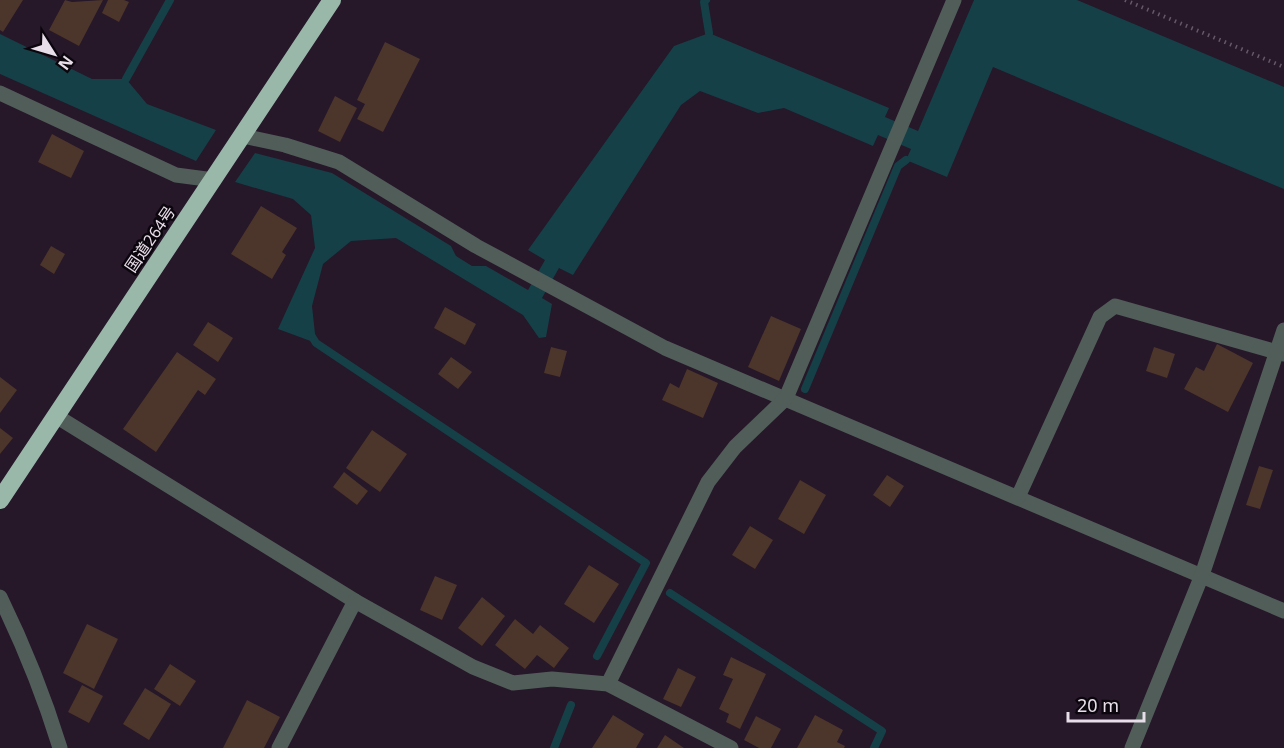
<svg xmlns="http://www.w3.org/2000/svg" width="1284" height="748" font-family="'Noto Sans','Noto Sans JP',sans-serif">
<style>
.water{fill:#154047}
.lines{fill:none;stroke-linecap:round;stroke-linejoin:round}
.stream{stroke:#154047;stroke-width:8}
.building{fill:#4c352a}
.path{stroke:#665868;stroke-width:4;stroke-dasharray:1.5 4.5;stroke-linecap:butt}
.street{stroke:#515d58;stroke-width:15}
.highway{stroke:#99b8aa;stroke-width:18}
.labels{text-anchor:middle;dominant-baseline:central;stroke-width:5;stroke-linejoin:round;paint-order:stroke}
.street-label{font-size:16px;fill:#e8deea;stroke:#0b060d}
</style>
<rect width="100%" height="100%" fill="#261729"/>
<!-- water -->
<g class="water">
<path d="M 974,0 L 1077,0 L 1284,87 L 1284,189 L 993,67 L 947,177 L 906,160 L 911,149 L 878,135 L 873,146 L 784,108 L 758,113 L 700,91 L 681,105 L 573,275 L 559,268 L 542,298 L 552,304 L 546,337 L 539,338 L 523,315 L 396,238 L 351,241 L 323,264 L 312,306 L 316,343 L 278,329 L 315,248 L 311,215 L 293,199 L 235,182 L 255,153 L 332,173 L 451,246 L 456,256 L 472,266 L 486,266 L 528,290 L 545,260 L 528,250 L 674,46 L 709,33 L 889,108 L 885,117 L 918,131 Z"/>
<path d="M 0,34 L 92,79 L 126,79 L 147,104 L 216,130 L 196,161 L 0,74 Z"/>
</g>
<g class="lines">
<!-- stream -->
<g class="stream">
<path d="M 706,0 L 704,2 L 709,33"/>
<path d="M 126,79 L 170,0"/>
<path d="M 311,335 L 316,343 L 646,563 L 597,656"/>
<path d="M 805,389 L 898,166 L 906,160"/>
<path d="M 670,593 L 882,731 L 874,748"/>
<path d="M 554,748 L 571,705"/>
</g>
</g>
<!-- building -->
<g class="building">
<path d="M 0,0 L 23,0 L 3,32 L 0,30 Z"/>
<path d="M 65,0 L 72,2 L 103,0 L 79,46 L 49,30 Z"/>
<path d="M 108,0 L 124,0 L 129,2 L 119,22 L 102,13 Z"/>
<path d="M 385,42 L 420,59 L 383,132 L 357,119 L 365,104 L 357,100 Z"/>
<path d="M 335,96 L 357,108 L 340,142 L 318,131 Z"/>
<path d="M 52,134 L 84,151 L 71,178 L 38,162 Z"/>
<path d="M 261,206 L 297,228 L 282,252 L 286,255 L 272,279 L 231,254 Z"/>
<path d="M 51,246 L 65,254 L 54,274 L 40,265 Z"/>
<path d="M 445,307 L 476,324 L 465,345 L 434,328 Z"/>
<path d="M 771,316 L 801,329 L 779,381 L 748,367 Z"/>
<path d="M 208,322 L 233,338 L 218,362 L 193,345 Z"/>
<path d="M 1217,344 L 1253,363 L 1228,412 L 1184,389 L 1196,367 L 1204,371 Z"/>
<path d="M 551,347 L 567,351 L 560,377 L 544,373 Z"/>
<path d="M 1154,347 L 1175,354 L 1167,378 L 1146,371 Z"/>
<path d="M 177,352 L 216,379 L 205,395 L 198,390 L 156,452 L 123,429 Z"/>
<path d="M 451,357 L 472,372 L 458,389 L 438,374 Z"/>
<path d="M 687,369 L 718,383 L 703,418 L 662,400 L 670,383 L 679,388 Z"/>
<path d="M 0,377 L 17,390 L 0,413 Z"/>
<path d="M 0,428 L 13,438 L 0,454 Z"/>
<path d="M 372,430 L 407,454 L 380,492 L 346,468 Z"/>
<path d="M 1259,466 L 1273,470 L 1260,509 L 1246,505 Z"/>
<path d="M 344,472 L 368,491 L 357,505 L 333,487 Z"/>
<path d="M 887,475 L 904,486 L 890,507 L 873,495 Z"/>
<path d="M 800,480 L 826,495 L 804,534 L 778,519 Z"/>
<path d="M 750,526 L 773,540 L 755,569 L 732,555 Z"/>
<path d="M 589,565 L 619,584 L 594,623 L 564,604 Z"/>
<path d="M 435,576 L 457,585 L 442,620 L 420,610 Z"/>
<path d="M 482,597 L 505,616 L 482,646 L 458,628 Z"/>
<path d="M 515,619 L 533,634 L 540,625 L 569,648 L 554,668 L 537,655 L 525,669 L 495,645 Z"/>
<path d="M 87,624 L 118,639 L 94,689 L 63,673 Z"/>
<path d="M 731,657 L 766,674 L 740,729 L 726,722 L 729,714 L 719,709 L 733,679 L 723,675 Z"/>
<path d="M 170,664 L 196,681 L 180,706 L 154,689 Z"/>
<path d="M 678,668 L 696,677 L 681,707 L 663,699 Z"/>
<path d="M 82,685 L 103,696 L 89,723 L 68,712 Z"/>
<path d="M 145,688 L 171,704 L 149,740 L 123,724 Z"/>
<path d="M 247,700 L 280,717 L 264,748 L 223,748 Z"/>
<path d="M 613,715 L 644,734 L 636,748 L 592,748 Z"/>
<path d="M 815,715 L 843,730 L 837,742 L 845,746 L 844,748 L 797,748 Z"/>
<path d="M 756,716 L 781,729 L 771,748 L 759,748 L 744,740 Z"/>
<path d="M 665,735 L 684,748 L 657,748 Z"/>
</g>
<g class="lines">
<!-- path -->
<path class="path" d="M 1125,0 L 1284,67"/>
<!-- street -->
<g class="street">
<path d="M 0,93 L 176,175 L 214,180"/>
<path d="M 243,136 L 285,145 L 339,162 L 476,246 L 665,348 L 1284,611"/>
<path d="M 56,416 L 355,601"/>
<path d="M 1018,497 L 1100,317 L 1115,306 L 1284,354"/>
<path d="M 0,597 C 24,646 44,696 60,748"/>
<path d="M 608,684 L 708,482 L 735,447 L 786,398 L 954,0"/>
<path d="M 279,748 L 355,601 L 473,667 L 513,683 L 552,679 L 608,684 L 731,748"/>
<path d="M 1132,748 L 1202,575 L 1284,330"/>
</g>
<!-- highway -->
<path class="highway" d="M 0,500 L 332,0"/>
</g>
<g class="labels">
<!-- street labels -->
<g class="street-label">
<text transform="translate(150 239) rotate(-56)">国道264号</text>
</g>
</g>
<!-- north arrow -->
<g transform="translate(54 54) rotate(127)" stroke="#0b060d" stroke-width="4.5" paint-order="stroke">
<path d="M0-4.5L10 22L0 15L-10 22Z" fill="#e8deea"/>
<text y="-9" font-size="16" font-weight="bold" text-anchor="middle" fill="#e8deea">N</text>
</g>
<!-- scale -->
<path d="M1068 712v9h76v-9" fill="none" stroke="#e8deea" stroke-width="3"/>
<text x="1077" y="712" font-size="18" fill="#e8deea" stroke="#0b060d" stroke-width="4.5" paint-order="stroke">20 m</text>
</svg>
